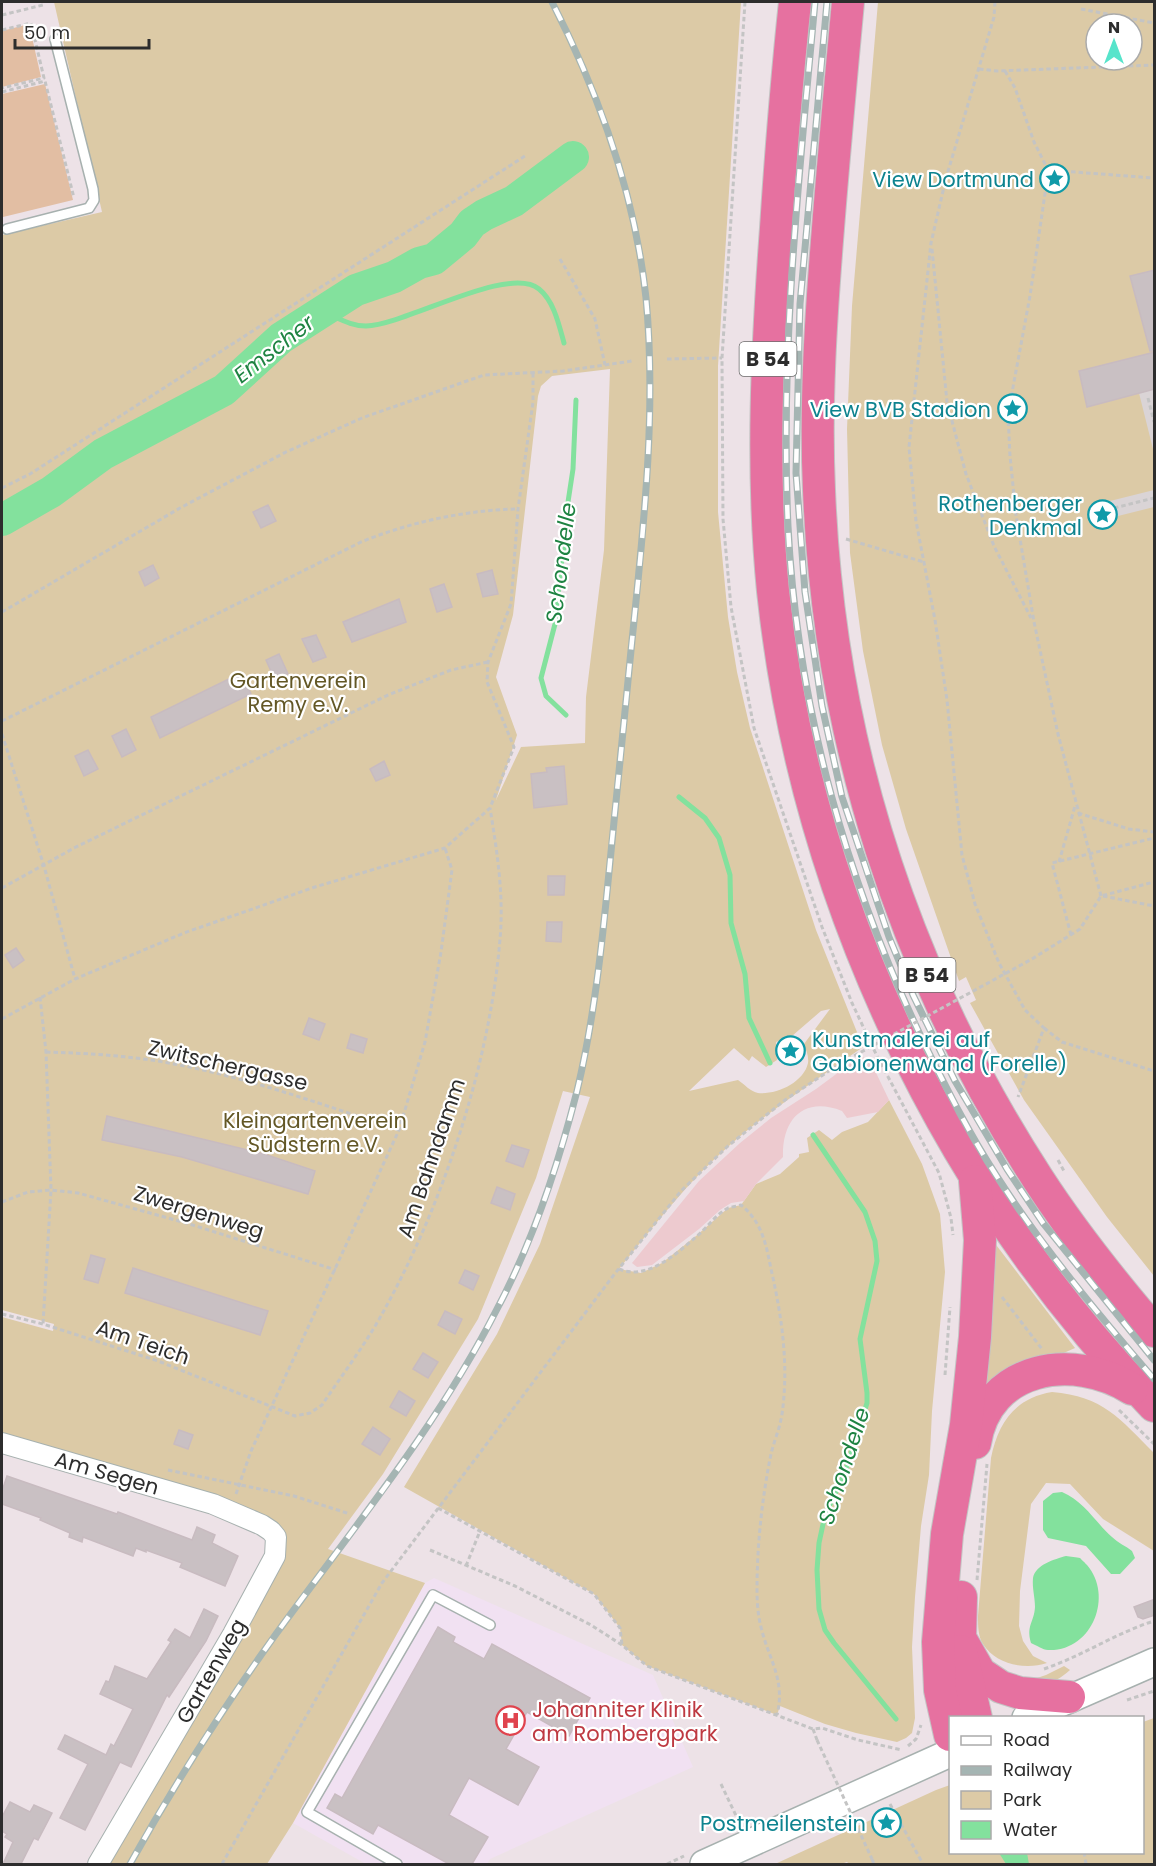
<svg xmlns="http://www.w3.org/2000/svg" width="1156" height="1866" font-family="Poppins,sans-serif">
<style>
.medical{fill:#f1e1f2}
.green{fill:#dccaa6;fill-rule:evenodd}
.sand{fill:#edcacf}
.pitch{fill:#e2bea3}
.plaza{fill:#dad4d6}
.water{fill:#83e19d}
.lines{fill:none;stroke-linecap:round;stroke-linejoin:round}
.stream{stroke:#83e19d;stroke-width:5}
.river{stroke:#83e19d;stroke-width:32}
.building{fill:#c9c0c3;stroke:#c8bbc0;stroke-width:1.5}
.service-casing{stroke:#a7b1af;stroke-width:12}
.minor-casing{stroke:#a7b1af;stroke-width:22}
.secondary-casing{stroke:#a7b1af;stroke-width:30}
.trunk-casing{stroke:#c4c4c4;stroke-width:34}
.path{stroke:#c4c4c4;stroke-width:3;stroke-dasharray:4.5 3;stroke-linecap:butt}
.service{stroke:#fff;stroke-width:9}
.minor{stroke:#fff;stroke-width:20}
.secondary{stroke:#fff;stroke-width:27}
.trunk{stroke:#e671a0;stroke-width:32}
.rail-casing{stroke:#a5b5b3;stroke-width:7}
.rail{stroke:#fff;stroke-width:4.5;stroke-dasharray:14;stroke-linecap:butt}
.path-bridge{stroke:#c4c4c4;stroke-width:3;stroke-dasharray:4.5 3;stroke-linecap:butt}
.labels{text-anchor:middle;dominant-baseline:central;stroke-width:4.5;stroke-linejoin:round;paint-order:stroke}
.shield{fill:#fff;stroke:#6c6c6c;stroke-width:1.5}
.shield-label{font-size:20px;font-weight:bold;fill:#2d2d2d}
.culture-label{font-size:21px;fill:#0d838f;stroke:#fff;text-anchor:end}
.park-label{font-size:21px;fill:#635725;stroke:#fff}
.street-label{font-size:21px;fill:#2d2d2d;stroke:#fff}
.health-label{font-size:21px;fill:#be3a42;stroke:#fff;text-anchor:start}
.water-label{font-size:22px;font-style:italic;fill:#1e8342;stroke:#fff}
</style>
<rect width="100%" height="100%" fill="#ede2e7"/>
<!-- medical -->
<path class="medical" d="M 434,1578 L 653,1675 L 693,1767 L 490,1859 L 487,1864 L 366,1864 L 293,1823 L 425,1583 Z"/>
<!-- green -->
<g class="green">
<path d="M 54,2 L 741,2 L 718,366 L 718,512 L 728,617 L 737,672 L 750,728 L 816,930 L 863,1047 C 818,1079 771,1109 730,1145 C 688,1181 654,1226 619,1269 L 641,1273 L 662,1263 L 696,1236 L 728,1208 L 741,1205 L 756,1184 L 780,1174 L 799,1157 L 799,1154 L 809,1152 L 807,1138 L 819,1130 L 832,1140 L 842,1132 L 868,1122 L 889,1100 L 922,1164 L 940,1214 L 945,1272 L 932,1411 L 929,1475 L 921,1526 L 915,1597 L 912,1647 L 915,1718 L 912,1733 L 906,1738 L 897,1742 L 856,1733 L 825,1724 L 780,1706 L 777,1715 L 647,1666 L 622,1645 L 620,1628 L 594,1594 L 404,1487 L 497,1334 L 540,1244 L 590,1097 L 563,1091 L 536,1178 L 478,1319 L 383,1474 L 328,1549 L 425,1583 L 293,1823 L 267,1864 L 95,1864 L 283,1537 L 2,1436 L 2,1317 L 53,1331 L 54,1324 L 2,1310 L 2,235 L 102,212 ZM 610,369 L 604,550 L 586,697 L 585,743 L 521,747 L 496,800 L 517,735 L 496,677 L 513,615 L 538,396 L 541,386 L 552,376 ZM 830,1009 L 804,1044 C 806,1050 809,1056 808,1063 C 804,1082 777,1095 758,1093 C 751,1092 744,1084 738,1080 L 689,1091 L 734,1048 L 749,1061 L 752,1056 L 766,1067 L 777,1060 L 776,1042 L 792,1036 L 821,1011 Z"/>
<path d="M 878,2 L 1154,2 L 1154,1276 L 1107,1217 L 1024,1100 L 970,1003 L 976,1000 L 966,977 L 959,981 L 906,829 L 882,745 L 863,651 L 850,553 L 847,429 L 852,306 ZM 1096,24 L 1132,24 L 1132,60 L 1096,60 Z"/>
<path d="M 990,1237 L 1075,1348 L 975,1392 Z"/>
<path d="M 1052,1392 C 1103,1396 1120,1419 1154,1453 L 1154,1551 L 1103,1519 L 1070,1484 L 1046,1483 L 1031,1504 L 1020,1591 L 1019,1626 L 1023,1641 L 1033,1656 L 1047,1663 C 1026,1670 996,1665 983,1644 C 978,1636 978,1626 978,1616 L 991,1458 C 998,1423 1015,1398 1052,1392 Z"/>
<path d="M 1064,1666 L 1070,1670 C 1056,1682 1048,1686 1031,1680 L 1046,1675 Z"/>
<path d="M 1154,1718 L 1154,1864 L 849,1864 L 847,1862 L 841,1864 L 775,1864 L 936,1790 L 950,1785 L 950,1852 L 1142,1852 L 1143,1722 Z"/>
</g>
<!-- sand -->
<path class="sand" d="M 862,1055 L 865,1060 L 869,1058 L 889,1100 L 878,1112 L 847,1118 L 842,1111 C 804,1096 782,1119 783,1157 L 756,1184 L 744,1201 L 731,1203 L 720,1210 L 699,1229 L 652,1265 L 637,1267 L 632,1263 L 699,1181 L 740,1143 L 771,1118 L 816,1089 Z"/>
<!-- pitch -->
<g class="pitch">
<path d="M 29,24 L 41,77 L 2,87 L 2,31 Z"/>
<path d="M 45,84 L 73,200 L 3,217 L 2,94 Z"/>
</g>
<!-- plaza -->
<g class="plaza">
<path d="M 1154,389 L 1154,453 L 1139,393 Z"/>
<path d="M 1154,490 L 1154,507 L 1114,517 L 1110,501 Z"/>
</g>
<!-- water -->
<g class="water">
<path d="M 1062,1492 C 1084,1501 1095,1522 1112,1537 C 1118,1543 1126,1546 1132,1551 L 1135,1558 L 1120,1574 L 1111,1574 L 1086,1546 L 1048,1538 L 1043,1530 L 1043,1501 L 1053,1493 Z"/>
<path d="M 1066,1556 C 1070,1557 1077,1557 1080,1558 C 1081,1559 1086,1564 1087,1565 C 1114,1596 1092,1652 1048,1650 C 1043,1650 1036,1645 1031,1643 C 1026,1625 1034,1623 1035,1607 C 1035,1597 1032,1588 1033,1578 C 1035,1565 1055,1559 1066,1556 Z"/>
<path d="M 999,1853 L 1027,1853 L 1029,1864 L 1006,1864 Z"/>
</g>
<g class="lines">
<!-- stream -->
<g class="stream">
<path d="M 323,312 C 337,317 350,326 366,326 C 406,325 508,264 539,289 C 554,301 559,325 564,343"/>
<path d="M 566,715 L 546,696 L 541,678 L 555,624 L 561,564 L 568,537 L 568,502 L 573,469 L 576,400"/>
<path d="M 679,797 L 705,818 L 719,838 L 730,875 L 731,923 L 745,974 L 749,1018 L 770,1063"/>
<path d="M 813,1135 L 865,1212 L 875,1241 L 877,1261 L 860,1339 L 867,1393 L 867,1403 L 845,1473 L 825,1515 L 819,1543 L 817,1570 L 819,1609 L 825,1630 L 834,1643 L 896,1719"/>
</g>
<!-- river -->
<path class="river" d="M 2,520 L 51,492 L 103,454 L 224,390 L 281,338 L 356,290 L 394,277 L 419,263 L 434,259 L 463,235 L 472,223 L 484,215 L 514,201 L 573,157"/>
</g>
<!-- building -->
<g class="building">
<path d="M 1155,270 L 1155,351 L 1150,351 L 1130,276 Z"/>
<path d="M 1155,352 L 1155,389 L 1087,407 L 1079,371 Z"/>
<path d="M 268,505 L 276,521 L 261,528 L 253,512 Z"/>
<path d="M 153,565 L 159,578 L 145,586 L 139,572 Z"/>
<path d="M 492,570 L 498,594 L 483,597 L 477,574 Z"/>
<path d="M 444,584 L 452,607 L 437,612 L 430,589 Z"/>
<path d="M 399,599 L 406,622 L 352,642 L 343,622 Z"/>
<path d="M 316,635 L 326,657 L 313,662 L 302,639 Z"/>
<path d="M 279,654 L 288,674 L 275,680 L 266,660 Z"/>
<path d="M 241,673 L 251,694 L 160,738 L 151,717 Z"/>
<path d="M 126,729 L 136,750 L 122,757 L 112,736 Z"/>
<path d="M 88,750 L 98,769 L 84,776 L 75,756 Z"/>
<path d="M 384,761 L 390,775 L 376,781 L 370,769 Z"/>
<path d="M 564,766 L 567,804 L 534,808 L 531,774 L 547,772 L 546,768 Z"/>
<path d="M 548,876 L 565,876 L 564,895 L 548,895 Z"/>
<path d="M 547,922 L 562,922 L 561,942 L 546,941 Z"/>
<path d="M 16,948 L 24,960 L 13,968 L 5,955 Z"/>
<path d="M 309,1018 L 325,1024 L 319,1040 L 303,1034 Z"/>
<path d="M 351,1034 L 367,1039 L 363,1053 L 347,1048 Z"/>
<path d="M 107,1116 L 264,1154 L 315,1171 L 308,1194 L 182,1157 L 102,1140 Z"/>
<path d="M 512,1145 L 529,1150 L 523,1167 L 506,1161 Z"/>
<path d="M 497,1187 L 515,1194 L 510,1210 L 491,1203 Z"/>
<path d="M 91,1255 L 105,1259 L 98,1283 L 84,1279 Z"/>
<path d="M 133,1268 L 268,1311 L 260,1335 L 125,1293 Z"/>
<path d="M 465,1270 L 479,1276 L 473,1290 L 459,1283 Z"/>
<path d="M 445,1311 L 462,1319 L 455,1334 L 438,1325 Z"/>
<path d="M 423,1353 L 438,1362 L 428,1378 L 413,1369 Z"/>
<path d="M 399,1391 L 415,1401 L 406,1416 L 390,1407 Z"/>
<path d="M 373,1427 L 390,1439 L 380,1455 L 362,1444 Z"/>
<path d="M 179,1430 L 193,1435 L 188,1449 L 174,1444 Z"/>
<path d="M 7,1476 L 117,1514 L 118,1512 L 192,1540 L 197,1527 L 215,1535 L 212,1543 L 238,1556 L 225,1586 L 180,1567 L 182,1563 L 146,1550 L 146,1552 L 136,1548 L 133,1556 L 83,1537 L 82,1542 L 69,1537 L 70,1533 L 40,1520 L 41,1518 L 2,1504 L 2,1491 Z"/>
<path d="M 1155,1599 L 1155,1615 L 1143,1619 L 1138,1617 L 1134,1607 Z"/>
<path d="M 204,1609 L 218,1616 L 206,1641 L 169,1697 L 167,1695 L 131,1767 L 120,1762 L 85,1830 L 60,1818 L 88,1764 L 58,1749 L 65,1735 L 106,1755 L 111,1744 L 114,1746 L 133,1709 L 100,1694 L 106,1681 L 109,1682 L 115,1666 L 147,1679 L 171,1642 L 168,1640 L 175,1629 L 190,1638 Z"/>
<path d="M 438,1627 L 455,1637 L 453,1642 L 484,1659 L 492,1644 L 590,1698 L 569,1736 L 527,1712 L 506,1749 L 539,1767 L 518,1805 L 469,1778 L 449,1815 L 488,1837 L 472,1864 L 449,1864 L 378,1825 L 373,1834 L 327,1808 L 335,1794 L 342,1798 Z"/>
<path d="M 10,1802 L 30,1812 L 34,1805 L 52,1813 L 38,1840 L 34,1838 L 21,1864 L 3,1864 L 13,1842 L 5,1837 L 7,1834 L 2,1831 L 2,1817 Z"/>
</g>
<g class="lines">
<defs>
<g id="service">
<path d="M 7,229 L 89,208 L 94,200 L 93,189 L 55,39"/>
<path d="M 397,1864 L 307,1812 L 433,1595 L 490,1625"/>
</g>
<path id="minor" d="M 2,1443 L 213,1504 L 262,1525 L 271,1531 L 276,1537 L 275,1556 L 233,1634 L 98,1864"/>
<g id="secondary">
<path d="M 1026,1718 L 1154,1662"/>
<path d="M 704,1864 L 950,1753"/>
</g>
<g id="trunk">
<path d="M 795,2 C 787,77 781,152 776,228 C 767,349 761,470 773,591 C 805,895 942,1186 1154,1406"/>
<path d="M 848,2 C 841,77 834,152 828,228 C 821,315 815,403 819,490 C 829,739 903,971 1038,1179 C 1073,1233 1113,1283 1154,1331"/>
<path d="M 975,1443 C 987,1366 1073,1352 1132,1389"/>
<path d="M 961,1597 L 960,1638 L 980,1673 L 1001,1687 L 1020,1693 L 1069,1697"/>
<path d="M 961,1651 L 976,1718"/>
<path d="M 950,1735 L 940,1690 L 938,1642 L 947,1534 L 966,1425 L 975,1337 L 980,1240 L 975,1181"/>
</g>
</defs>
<!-- service casing -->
<use href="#service" class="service-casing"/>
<!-- minor casing -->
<use href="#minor" class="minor-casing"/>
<!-- secondary casing -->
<use href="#secondary" class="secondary-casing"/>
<!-- trunk casing -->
<use href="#trunk" class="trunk-casing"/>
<!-- path -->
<g class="path">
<path d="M 745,2 L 722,358 L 723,519 L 731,607 L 754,728 L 822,927 L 852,1003 L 876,1054 L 939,1173 L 951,1218 L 953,1235"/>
<path d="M 995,2 L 994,17 L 946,178 L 931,243 L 909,447 L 916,521 L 935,620 L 947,700 L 962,855 L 975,904 L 999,963 L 1025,1010 L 1044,1028 L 1018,1097"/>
<path d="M 1081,9 L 1154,23"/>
<path d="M 2,15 L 43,5"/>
<path d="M 2,30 L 31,23 L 44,78 L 2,88"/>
<path d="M 979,69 L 997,71 L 1154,65"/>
<path d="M 1005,71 L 1015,88 L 1034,142 L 1050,174"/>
<path d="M 2,92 L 45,81 L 74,198"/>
<path d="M 932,249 L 947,402 L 966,474 L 994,546 L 1031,618"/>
<path d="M 560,259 L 595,319 L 605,365"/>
<path d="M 667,359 L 722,358"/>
<path d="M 1148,398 L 1154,422"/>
<path d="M 2,488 L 30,474 L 525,156"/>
<path d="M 1114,508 L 1154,498"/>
<path d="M 846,539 L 924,562"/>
<path d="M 2,612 L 180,508 L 286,452 L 362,418 L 484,375 L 563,371 L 632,361"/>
<path d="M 2,721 L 361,542 C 410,522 466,510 518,509"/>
<path d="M 2,734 L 44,866 L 75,979"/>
<path d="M 1078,813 L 1129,829 L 1154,832"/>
<path d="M 1059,862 L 1075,806"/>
<path d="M 2,888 L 74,848 L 388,695 L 451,670 L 488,662"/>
<path d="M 1101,896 L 1058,734 L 1034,622 L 1016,515 L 1010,456 L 1008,414 L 1030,296 L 1047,180 L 1050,174 L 1061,171 L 1154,178"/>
<path d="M 1103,896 L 1154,906"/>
<path d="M 1071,935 L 1052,863 L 1154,838"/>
<path d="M 1032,959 L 1080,929 L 1101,896 L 1154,882"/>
<path d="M 40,997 L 46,1052 L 51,1190 L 43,1324"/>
<path d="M 2,1019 L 75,979 L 184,933 L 315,887 L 445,848 L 490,808 L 514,747 L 487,682 L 488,662 L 511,604 L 518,509 L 533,402 L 533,371"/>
<path d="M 1044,1028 L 1062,1042 L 1154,1071"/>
<path d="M 46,1052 C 81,1053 116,1055 151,1060 C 236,1073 318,1103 399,1130"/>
<path d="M 1058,1160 L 1065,1173"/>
<path d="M 2,1202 L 28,1192 L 51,1190 L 78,1193 L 186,1223 L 336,1270"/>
<path d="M 619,1269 C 647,1281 676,1254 696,1237 C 707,1228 715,1215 728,1208 C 732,1207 737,1206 741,1205 C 762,1222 766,1244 771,1269 C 782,1317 789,1366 782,1414 C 780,1428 774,1441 771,1454 C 762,1498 757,1545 757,1590 C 757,1602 758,1616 761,1627 C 768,1658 786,1680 777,1715"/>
<path d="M 1002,1297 L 1042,1349"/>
<path d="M 2,1314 L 43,1324 L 158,1361 L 295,1416 L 310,1413 L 322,1405 C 342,1375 365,1345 382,1314 C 443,1205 490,1063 500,939 C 504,895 497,851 490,808"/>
<path d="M 945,1375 L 950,1307"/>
<path d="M 1119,1410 L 1154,1444"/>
<path d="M 168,1470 L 294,1496 L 350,1514"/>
<path d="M 236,1494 L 251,1451 L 399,1130 L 425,1042 L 441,952 L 452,870 L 445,848"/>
<path d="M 438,1508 L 594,1594 L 620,1628 L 622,1645"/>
<path d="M 430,1550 L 515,1586 L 591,1625 L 622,1645 L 647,1666 L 813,1729 L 822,1728 L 858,1740 L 902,1750"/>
<path d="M 466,1566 L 480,1531"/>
<path d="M 977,1580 L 987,1464"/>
<path d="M 1044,1669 C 1082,1656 1116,1633 1154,1621"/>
<path d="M 1127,1700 L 1154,1691"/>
<path d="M 813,1729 L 817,1740"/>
<path d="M 908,1746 L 916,1739 L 921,1725"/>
<path d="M 721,1784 L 740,1824"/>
<path d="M 890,1804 L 923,1864"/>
<path d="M 1084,1852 L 1086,1864"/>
<path d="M 872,1859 L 874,1864"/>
<path d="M 222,1864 L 382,1583 L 613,1276 L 681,1191 L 728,1146 L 785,1100 L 841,1063"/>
<path d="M 667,1864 L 684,1856"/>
</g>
<!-- service -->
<use href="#service" class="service"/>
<!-- minor -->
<use href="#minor" class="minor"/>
<!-- secondary -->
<use href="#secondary" class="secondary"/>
<!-- trunk -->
<use href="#trunk" class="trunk"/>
<defs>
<g id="rail">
<path d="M 815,2 C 799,176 780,351 788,526 C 797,708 848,888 928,1051 C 949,1093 970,1135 996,1175 C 1042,1247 1098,1314 1154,1379"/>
<path d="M 827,2 L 800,304 L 796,473 L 805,592 L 822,706 L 842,797 L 889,937 L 913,995 L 955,1081 L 1007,1169 L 1043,1223 L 1154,1360"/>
<path d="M 130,1864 C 174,1785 223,1708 276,1634 C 353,1528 437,1427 497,1309 C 533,1241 558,1166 577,1091 C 594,1020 602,945 609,872 C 615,808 622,745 628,681 C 640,555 658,425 646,298 C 635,194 599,94 552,2"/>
</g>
</defs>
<!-- rail casing -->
<use href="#rail" class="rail-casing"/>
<!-- rail -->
<use href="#rail" class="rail"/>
<!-- path-bridge -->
<g class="path-bridge">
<path d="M 841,1063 L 1032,959"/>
<path d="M 817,1740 L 872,1859"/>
</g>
</g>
<!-- icons -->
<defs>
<symbol id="sight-ring" viewBox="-11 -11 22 22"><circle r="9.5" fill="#fff" stroke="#0f9aa8" stroke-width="1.5"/><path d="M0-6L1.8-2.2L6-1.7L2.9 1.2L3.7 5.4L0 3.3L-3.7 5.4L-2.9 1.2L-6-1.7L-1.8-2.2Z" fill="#0f9aa8"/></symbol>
<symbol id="hospital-ring" viewBox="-11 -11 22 22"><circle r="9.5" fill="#fff" stroke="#e0444e" stroke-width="1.5"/><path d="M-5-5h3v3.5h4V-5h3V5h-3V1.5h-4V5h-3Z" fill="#e0444e"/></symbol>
</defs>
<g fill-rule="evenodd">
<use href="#sight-ring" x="1038" y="162" width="33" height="33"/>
<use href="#sight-ring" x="996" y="392" width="33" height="33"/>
<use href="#sight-ring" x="1086" y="498" width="33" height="33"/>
<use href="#sight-ring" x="774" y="1034" width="33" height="33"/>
<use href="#hospital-ring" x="494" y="1704" width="33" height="33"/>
<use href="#sight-ring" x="870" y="1806" width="33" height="33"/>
</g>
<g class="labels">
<!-- shield labels -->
<g class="shield">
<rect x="739.5" y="342" width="57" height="34" rx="4.5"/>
<rect x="898.5" y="958" width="57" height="34" rx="4.5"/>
</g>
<g class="shield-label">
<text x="768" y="359">B 54</text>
<text x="927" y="975">B 54</text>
</g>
<!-- culture labels -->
<g class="culture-label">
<text x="1034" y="179">View Dortmund</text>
<text x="991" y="409">View BVB Stadion</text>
<text x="1082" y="503">Rothenberger<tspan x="1082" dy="24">Denkmal</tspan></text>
<text x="812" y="1039" text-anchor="start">Kunstmalerei auf<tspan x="812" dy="24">Gabionenwand (Forelle)</tspan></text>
<text x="866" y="1823">Postmeilenstein</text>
</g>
<!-- park labels -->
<g class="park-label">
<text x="298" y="680">Gartenverein<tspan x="298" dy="24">Remy e.V.</tspan></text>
<text x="315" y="1120">Kleingartenverein<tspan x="315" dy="24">Südstern e.V.</tspan></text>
</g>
<!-- street labels -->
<g class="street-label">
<text transform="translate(228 1065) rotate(13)">Zwitschergasse</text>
<text transform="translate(431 1158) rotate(-71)">Am Bahndamm</text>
<text transform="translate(199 1212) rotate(17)">Zwergenweg</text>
<text transform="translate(143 1342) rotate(19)">Am Teich</text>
<text transform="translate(107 1473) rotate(16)">Am Segen</text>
<text transform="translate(211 1671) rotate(-60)">Gartenweg</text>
</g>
<!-- health labels -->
<g class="health-label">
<text x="532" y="1709">Johanniter Klinik<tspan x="532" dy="24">am Rombergpark</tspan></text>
</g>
<!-- water labels -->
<g class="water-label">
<text transform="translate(274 349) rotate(-38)">Emscher</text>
<text transform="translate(561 563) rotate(-83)">Schondelle</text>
<text transform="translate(844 1466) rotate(-72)">Schondelle</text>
</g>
</g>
<!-- border -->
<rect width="1156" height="1866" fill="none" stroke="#2d2d2d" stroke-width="6"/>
<!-- legend -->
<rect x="949" y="1716" width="195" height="138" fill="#ffffff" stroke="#ababab" stroke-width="1.5"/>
<rect x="961" y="1736" width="30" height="9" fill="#ffffff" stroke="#ababab" stroke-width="1.5"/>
<text x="1003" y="1746" font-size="18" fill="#2d2d2d">Road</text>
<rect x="961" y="1766" width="30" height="9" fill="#a5b5b3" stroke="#ababab" stroke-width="1.5"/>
<text x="1003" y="1776" font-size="18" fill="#2d2d2d">Railway</text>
<rect x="961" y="1791" width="30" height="18" fill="#dccaa6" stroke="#ababab" stroke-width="1.5"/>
<text x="1003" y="1806" font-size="18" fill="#2d2d2d">Park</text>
<rect x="961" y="1821" width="30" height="18" fill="#83e19d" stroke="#ababab" stroke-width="1.5"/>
<text x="1003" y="1836" font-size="18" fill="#2d2d2d">Water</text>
<!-- north arrow -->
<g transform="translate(1114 42)"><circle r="28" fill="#ffffff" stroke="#ababab" stroke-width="1.5"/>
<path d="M0-4.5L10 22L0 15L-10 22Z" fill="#57e4cb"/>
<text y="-9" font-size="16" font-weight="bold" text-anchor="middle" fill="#2d2d2d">N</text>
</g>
<!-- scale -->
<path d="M15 39v9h134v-9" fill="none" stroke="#2d2d2d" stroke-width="3"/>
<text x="24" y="39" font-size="18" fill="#2d2d2d" stroke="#ffffff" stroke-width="4.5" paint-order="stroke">50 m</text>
</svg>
